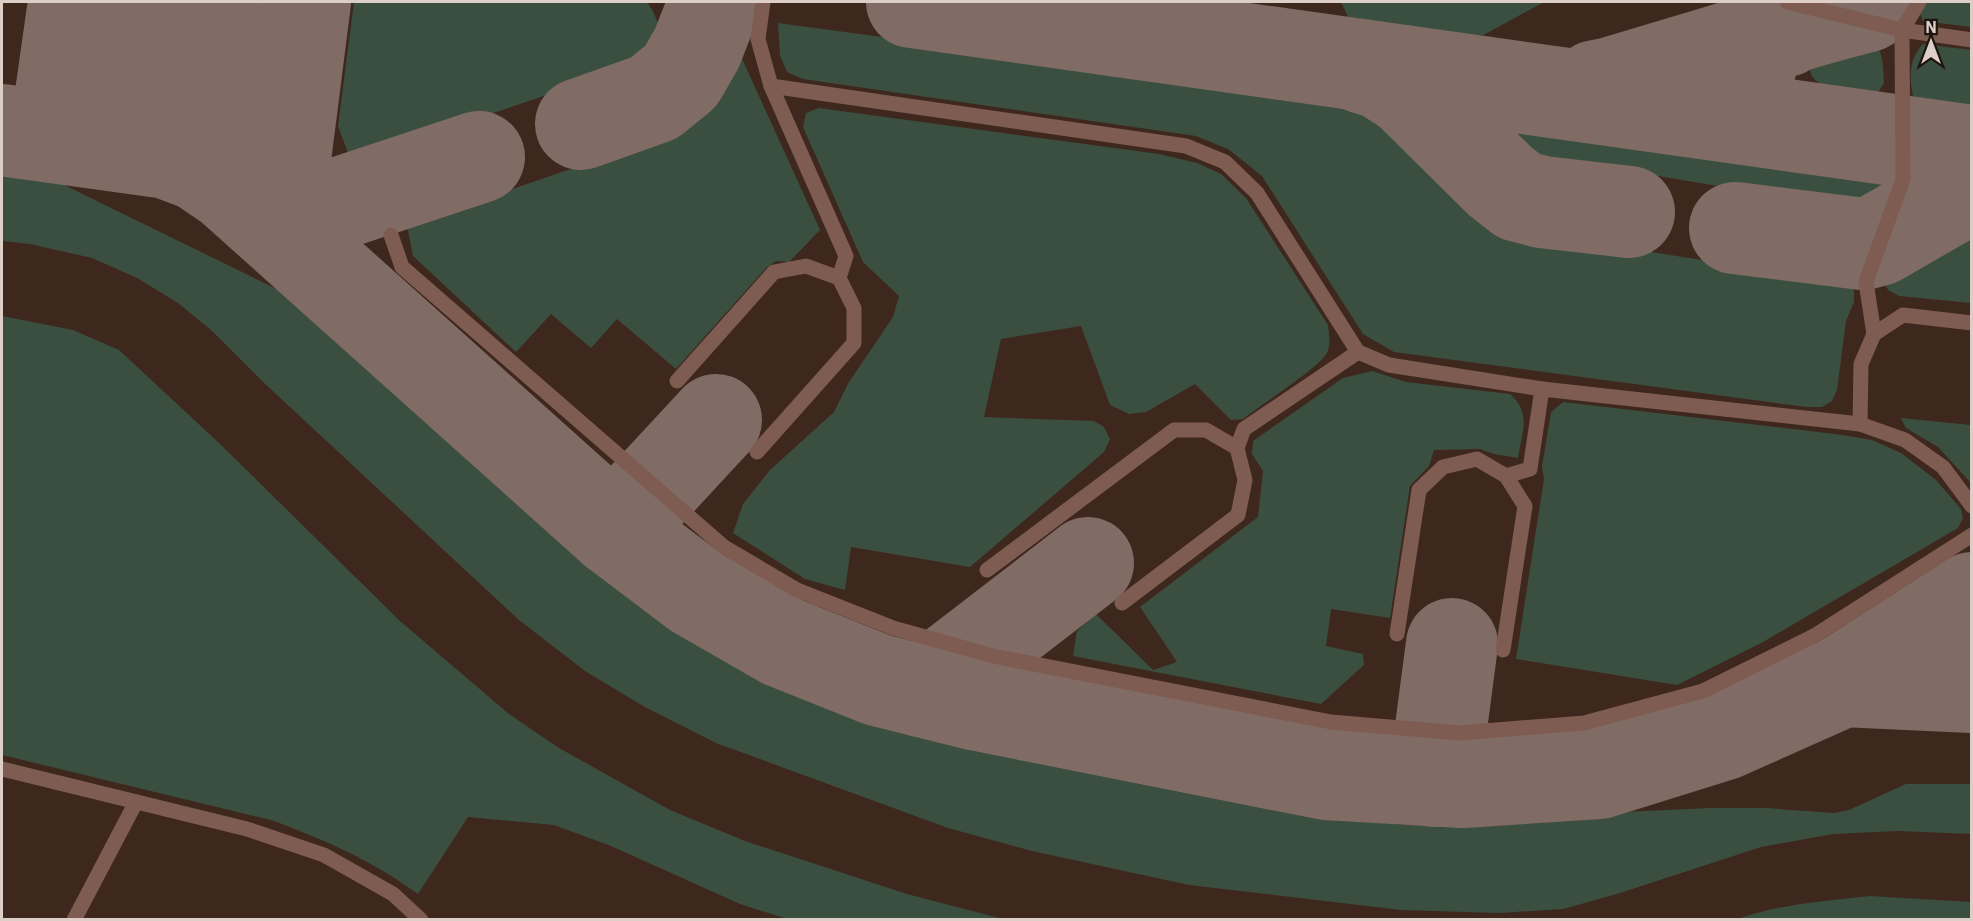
<svg xmlns="http://www.w3.org/2000/svg" width="1973" height="921" font-family="'IBM Plex Sans',sans-serif">
<style>
.green{fill:#3b4f41}
.lines{fill:none;stroke-linecap:round;stroke-linejoin:round}
.taxiway{stroke:#806c64;stroke-width:92}
.minor{stroke:#7f5c52;stroke-width:15}
</style>
<rect width="100%" height="100%" fill="#3e271d"/>
<!-- green -->
<g class="green">
<path d="M 354,2 L 647,2 C 656,15 664,32 655,48 C 651,54 642,60 636,65 L 351,161 L 338,126 Z"/>
<path d="M 1341,2 L 1544,2 L 1478,38 L 1350,21 Z"/>
<path d="M 1928,2 L 1971,2 L 1971,27 L 1923,21 L 1917,5 Z"/>
<path d="M 778,23 L 1358,101 L 1499,228 L 1854,284 L 1854,302 L 1846,321 L 1837,390 L 1832,401 L 1822,407 L 1807,407 L 1394,352 L 1363,334 L 1262,176 L 1228,149 L 1196,136 L 803,79 L 787,72 L 780,56 Z"/>
<path d="M 1868,32 C 1883,51 1883,60 1884,83 L 1877,94 C 1849,90 1799,94 1811,53 L 1821,47 Z"/>
<path d="M 1923,44 L 1971,50 L 1971,108 L 1914,100 C 1909,80 1908,59 1923,44 Z"/>
<path d="M 739,52 L 820,230 L 789,262 L 776,261 L 766,268 L 676,369 L 617,319 L 591,348 L 551,314 L 516,352 L 413,256 L 407,225 L 670,135 C 711,112 719,92 739,52 Z"/>
<path d="M 819,108 L 1159,154 L 1197,163 L 1221,174 L 1246,198 L 1328,325 C 1329,334 1331,344 1327,353 C 1319,368 1259,406 1243,419 L 1231,420 L 1195,384 L 1146,412 L 1129,414 L 1110,405 L 1081,326 L 1001,339 L 984,417 L 1094,421 L 1104,427 L 1110,439 L 1104,452 L 970,567 L 851,547 L 845,590 L 805,579 L 733,533 L 743,504 L 770,470 L 834,412 L 849,382 L 893,317 L 899,296 L 863,262 L 803,127 L 806,113 Z"/>
<path d="M 1498,121 L 1895,179 L 1852,205 L 1741,190 L 1534,155 Z"/>
<path d="M 2,175 L 58,182 L 289,295 L 613,583 C 656,614 700,644 748,669 C 809,701 874,722 940,740 L 1363,821 L 1405,825 L 1528,823 L 1580,814 L 1710,808 L 1766,808 L 1834,813 L 1849,810 L 1906,784 L 1971,784 L 1971,834 L 1898,831 L 1833,834 L 1761,847 L 1617,894 L 1563,909 L 1499,913 L 1401,910 L 1189,885 L 1032,851 L 948,828 L 716,743 L 643,706 L 585,671 L 519,620 L 262,381 L 211,330 L 178,303 L 137,278 L 92,258 L 30,244 L 2,241 Z"/>
<path d="M 1971,227 L 1971,303 L 1899,296 L 1888,290 L 1882,278 Z"/>
<path d="M 2,316 L 73,330 L 119,350 L 218,442 L 400,621 L 509,714 L 559,748 L 670,810 L 745,841 L 907,894 L 1003,919 L 787,919 L 740,904 L 611,846 L 554,825 L 468,817 L 418,894 C 373,861 323,839 271,820 L 2,755 Z"/>
<path d="M 1372,371 L 1406,382 L 1510,394 C 1532,414 1522,431 1518,458 L 1494,454 L 1480,449 L 1434,450 L 1429,466 L 1410,486 L 1390,618 L 1331,609 L 1326,646 L 1363,654 L 1364,665 L 1321,704 L 1073,656 L 1077,631 L 1096,614 L 1153,670 L 1177,662 L 1140,607 L 1258,517 L 1263,471 L 1252,454 L 1253,441 L 1343,378 Z"/>
<path d="M 1563,402 L 1843,435 L 1872,440 L 1901,453 L 1936,480 L 1961,509 L 1963,518 L 1958,528 L 1763,642 L 1677,685 L 1516,659 L 1544,479 L 1542,466 L 1551,412 Z"/>
<path d="M 1901,418 L 1971,425 L 1971,483 L 1938,447 L 1906,428 Z"/>
<path d="M 1870,896 L 1971,902 L 1971,919 L 1738,919 C 1779,904 1826,901 1870,896 Z"/>
</g>
<g class="lines">
<!-- taxiway -->
<g class="taxiway">
<path d="M 74,2 L 60,101 C 60,110 60,121 66,128 C 83,147 113,146 128,128"/>
<path d="M 151,2 L 135,111 C 135,120 135,132 142,139 C 157,157 187,158 202,140"/>
<path d="M 228,2 L 211,122 C 211,132 211,143 217,150 C 229,164 255,171 271,161 C 275,158 280,150 282,145"/>
<path d="M 305,2 L 284,167 L 286,188 L 301,203 L 325,208 L 479,157"/>
<path d="M 912,2 L 1972,151"/>
<path d="M 1364,68 L 1383,74 L 1409,91 L 1500,181 L 1519,196 L 1542,202 L 1629,212"/>
<path d="M 1750,69 C 1752,58 1756,48 1765,41 C 1781,27 1843,13 1867,6 L 1873,2"/>
<path d="M 1596,86 L 1611,83 L 1785,31"/>
<path d="M 581,124 L 654,98 L 681,76 L 697,48 L 715,2"/>
<path d="M 2,130 L 167,153 L 199,165 L 230,186 L 614,530 L 696,592 L 783,642 L 878,680 L 978,705 L 1326,774 L 1463,782 L 1599,773 L 1724,734 L 1843,681 L 1972,598"/>
<path d="M 1735,228 L 1863,244 L 1878,240 L 1972,186"/>
<path d="M 614,530 L 716,420"/>
<path d="M 1843,681 L 1972,687"/>
<path d="M 922,691 L 1088,563"/>
<path d="M 1434,781 L 1452,644"/>
</g>
<!-- minor -->
<g class="minor">
<path d="M 763,2 L 758,39 L 771,86 L 846,256 L 839,278"/>
<path d="M 1787,2 L 1902,30 L 1972,40"/>
<path d="M 771,86 L 1186,146 L 1225,162 L 1257,193 L 1358,352 L 1244,429 L 1237,448"/>
<path d="M 391,235 L 402,267 L 724,547 L 797,590 L 893,628 L 993,656 L 1331,722 L 1459,733 L 1584,723 L 1703,691 L 1814,636 L 1972,535"/>
<path d="M 1874,334 L 1866,282 L 1903,179 L 1902,30 L 1919,2"/>
<path d="M 1358,352 L 1389,365 L 1542,389 L 1530,469 L 1506,476"/>
<path d="M 677,381 L 774,272 L 806,266 L 839,278 L 854,308 L 854,343 L 757,452"/>
<path d="M 1542,389 L 1860,424 L 1905,440 L 1943,467 L 1972,506"/>
<path d="M 1860,424 L 1861,364 L 1874,334 L 1903,315 L 1972,323"/>
<path d="M 987,570 L 1174,430 L 1206,430 L 1237,448 L 1245,480 L 1238,515 L 1122,603"/>
<path d="M 1397,634 L 1419,490 L 1443,467 L 1477,459 L 1506,476 L 1525,506 L 1503,650"/>
<path d="M 2,769 L 247,829 L 324,855 L 393,894 L 421,920"/>
<path d="M 74,920 L 136,802"/>
</g>
</g>
<!-- border -->
<rect width="1973" height="921" fill="none" stroke="#decec8" stroke-width="6"/>
<!-- north arrow -->
<g transform="translate(1931 42)" stroke="#1d130f" stroke-width="4.5" paint-order="stroke">
<path d="M0-4.5L10 22L0 15L-10 22Z" fill="#decec8"/>
<text y="-9" font-size="16" font-weight="bold" text-anchor="middle" fill="#decec8">N</text>
</g>
</svg>
